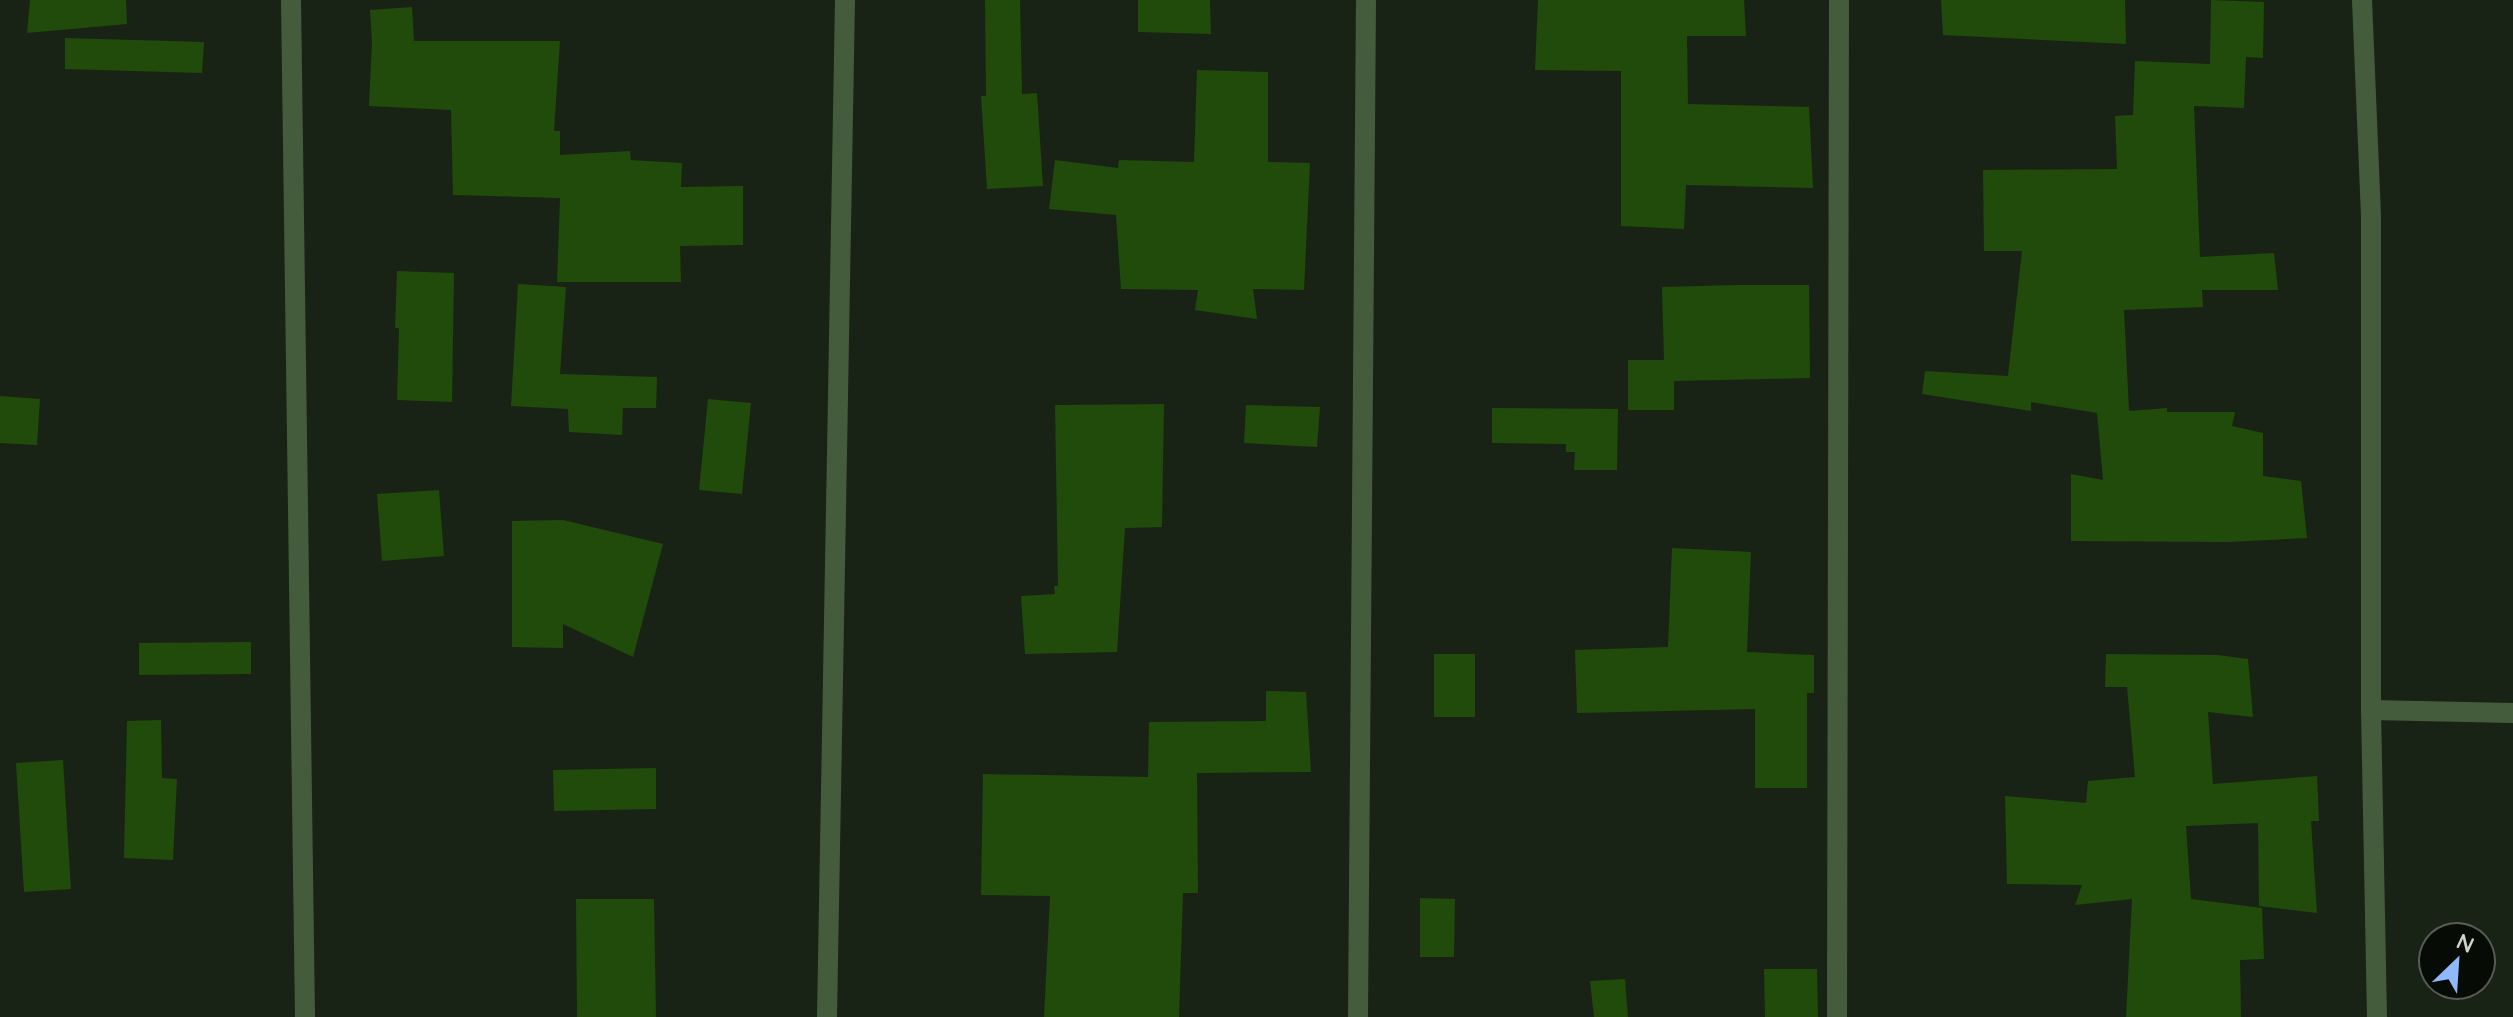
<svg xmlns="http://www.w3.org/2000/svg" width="2513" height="1017" font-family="Quicksand,sans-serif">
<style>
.building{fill:#214b0a}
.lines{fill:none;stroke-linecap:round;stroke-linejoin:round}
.minor{stroke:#455c3c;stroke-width:20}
</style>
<rect width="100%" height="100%" fill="#192315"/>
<!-- building -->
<g class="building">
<path d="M 30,0 L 126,0 L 127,24 L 27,33 Z"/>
<path d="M 985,0 L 1020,0 L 1022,94 L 1037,93 L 1043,186 L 987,189 L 981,96 L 986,96 Z"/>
<path d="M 1138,0 L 1210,0 L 1211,34 L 1138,32 Z"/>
<path d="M 1538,0 L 1744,0 L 1746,36 L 1687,36 L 1688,104 L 1809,107 L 1813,188 L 1686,185 L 1684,229 L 1621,226 L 1621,71 L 1535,70 Z"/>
<path d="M 1941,0 L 2125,0 L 2126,44 L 1943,35 Z"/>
<path d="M 2211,0 L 2264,2 L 2263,58 L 2246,57 L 2244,108 L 2194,106 L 2200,257 L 2274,253 L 2278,290 L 2202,290 L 2203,307 L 2124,310 L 2129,411 L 2167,408 L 2167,412 L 2235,412 L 2232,426 L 2263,433 L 2263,476 L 2301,481 L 2307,538 L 2228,542 L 2071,541 L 2071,474 L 2103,480 L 2097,413 L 2031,402 L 2031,411 L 1922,394 L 1925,371 L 2008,376 L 2022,251 L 1984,251 L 1983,170 L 2117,169 L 2115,116 L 2133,115 L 2135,61 L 2210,64 Z"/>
<path d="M 412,7 L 414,41 L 560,41 L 554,131 L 560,131 L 560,155 L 630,151 L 631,160 L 682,163 L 681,187 L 743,186 L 743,245 L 680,246 L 681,282 L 557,282 L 560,198 L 453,195 L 451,110 L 369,106 L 372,42 L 370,10 Z"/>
<path d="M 65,38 L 204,42 L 202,73 L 65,69 Z"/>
<path d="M 1197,70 L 1268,72 L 1268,162 L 1310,163 L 1304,290 L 1253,289 L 1257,319 L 1195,310 L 1198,290 L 1121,289 L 1116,215 L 1049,209 L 1055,160 L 1118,168 L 1119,160 L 1194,162 Z"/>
<path d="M 397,271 L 454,273 L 452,402 L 397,400 L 399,328 L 395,328 Z"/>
<path d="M 518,284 L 566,287 L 560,374 L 657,377 L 656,408 L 623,408 L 622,435 L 569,432 L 568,409 L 511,406 Z"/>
<path d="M 1737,285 L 1809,285 L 1810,378 L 1674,381 L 1674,410 L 1628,410 L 1628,360 L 1664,360 L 1662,287 Z"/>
<path d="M 0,396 L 40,399 L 37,445 L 0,443 Z"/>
<path d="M 708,399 L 751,403 L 742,494 L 699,490 Z"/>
<path d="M 1164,404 L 1162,527 L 1125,528 L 1117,652 L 1025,654 L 1021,596 L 1055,594 L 1054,586 L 1058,586 L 1055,405 Z"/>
<path d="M 1246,405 L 1320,407 L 1317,447 L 1244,443 Z"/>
<path d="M 1492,408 L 1618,409 L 1617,470 L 1574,470 L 1575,452 L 1566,452 L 1566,444 L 1492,443 Z"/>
<path d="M 439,490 L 444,556 L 382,561 L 377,494 Z"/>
<path d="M 563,520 L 663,544 L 633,657 L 563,624 L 563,648 L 512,647 L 512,521 Z"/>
<path d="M 1672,548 L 1751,552 L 1747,652 L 1814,655 L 1814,693 L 1807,693 L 1807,788 L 1755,788 L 1755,709 L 1577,713 L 1575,650 L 1668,647 Z"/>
<path d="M 251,642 L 251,674 L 139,675 L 139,643 Z"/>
<rect x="1434" y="654" width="41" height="63"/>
<path d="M 2106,654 L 2217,655 L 2248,659 L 2253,717 L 2208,712 L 2213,784 L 2317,776 L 2319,821 L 2311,821 L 2317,913 L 2259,906 L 2258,823 L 2186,826 L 2191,899 L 2262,908 L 2264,959 L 2240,960 L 2241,1017 L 2126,1017 L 2132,899 L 2075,905 L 2082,885 L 2007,884 L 2005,796 L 2086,803 L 2088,781 L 2135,777 L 2127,687 L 2105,687 Z"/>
<path d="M 1266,691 L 1306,692 L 1311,772 L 1197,773 L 1198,893 L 1183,893 L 1179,1017 L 1044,1017 L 1050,896 L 981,895 L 983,774 L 1148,777 L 1149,722 L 1266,721 Z"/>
<path d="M 161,720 L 162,778 L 177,779 L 173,860 L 124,858 L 127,721 Z"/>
<path d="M 63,760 L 71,889 L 24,892 L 16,763 Z"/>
<path d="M 656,768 L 656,809 L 554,811 L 553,770 Z"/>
<path d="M 1420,898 L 1455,899 L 1454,957 L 1420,957 Z"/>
<path d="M 576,899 L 654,899 L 656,1017 L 577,1017 Z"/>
<path d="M 1764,969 L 1817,969 L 1818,1017 L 1765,1017 Z"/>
<path d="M 1625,979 L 1628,1017 L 1594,1017 L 1590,981 Z"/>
</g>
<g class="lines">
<!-- minor -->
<g class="minor">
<path d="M 291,0 L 305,1017"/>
<path d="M 2362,0 L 2371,216 L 2371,710 L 2377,1017"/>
<path d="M 2371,710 L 2513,713"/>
<path d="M 827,1017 L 845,0"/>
<path d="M 1358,1017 L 1366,0"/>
<path d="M 1837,1017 L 1839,0"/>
</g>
</g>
<!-- north arrow -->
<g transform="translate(2457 961) rotate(25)"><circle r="38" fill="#070b05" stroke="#565b54" stroke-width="2"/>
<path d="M0-6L14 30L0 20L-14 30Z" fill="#90b8fd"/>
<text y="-12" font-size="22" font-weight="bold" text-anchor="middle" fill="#cdd4cb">N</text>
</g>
</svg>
